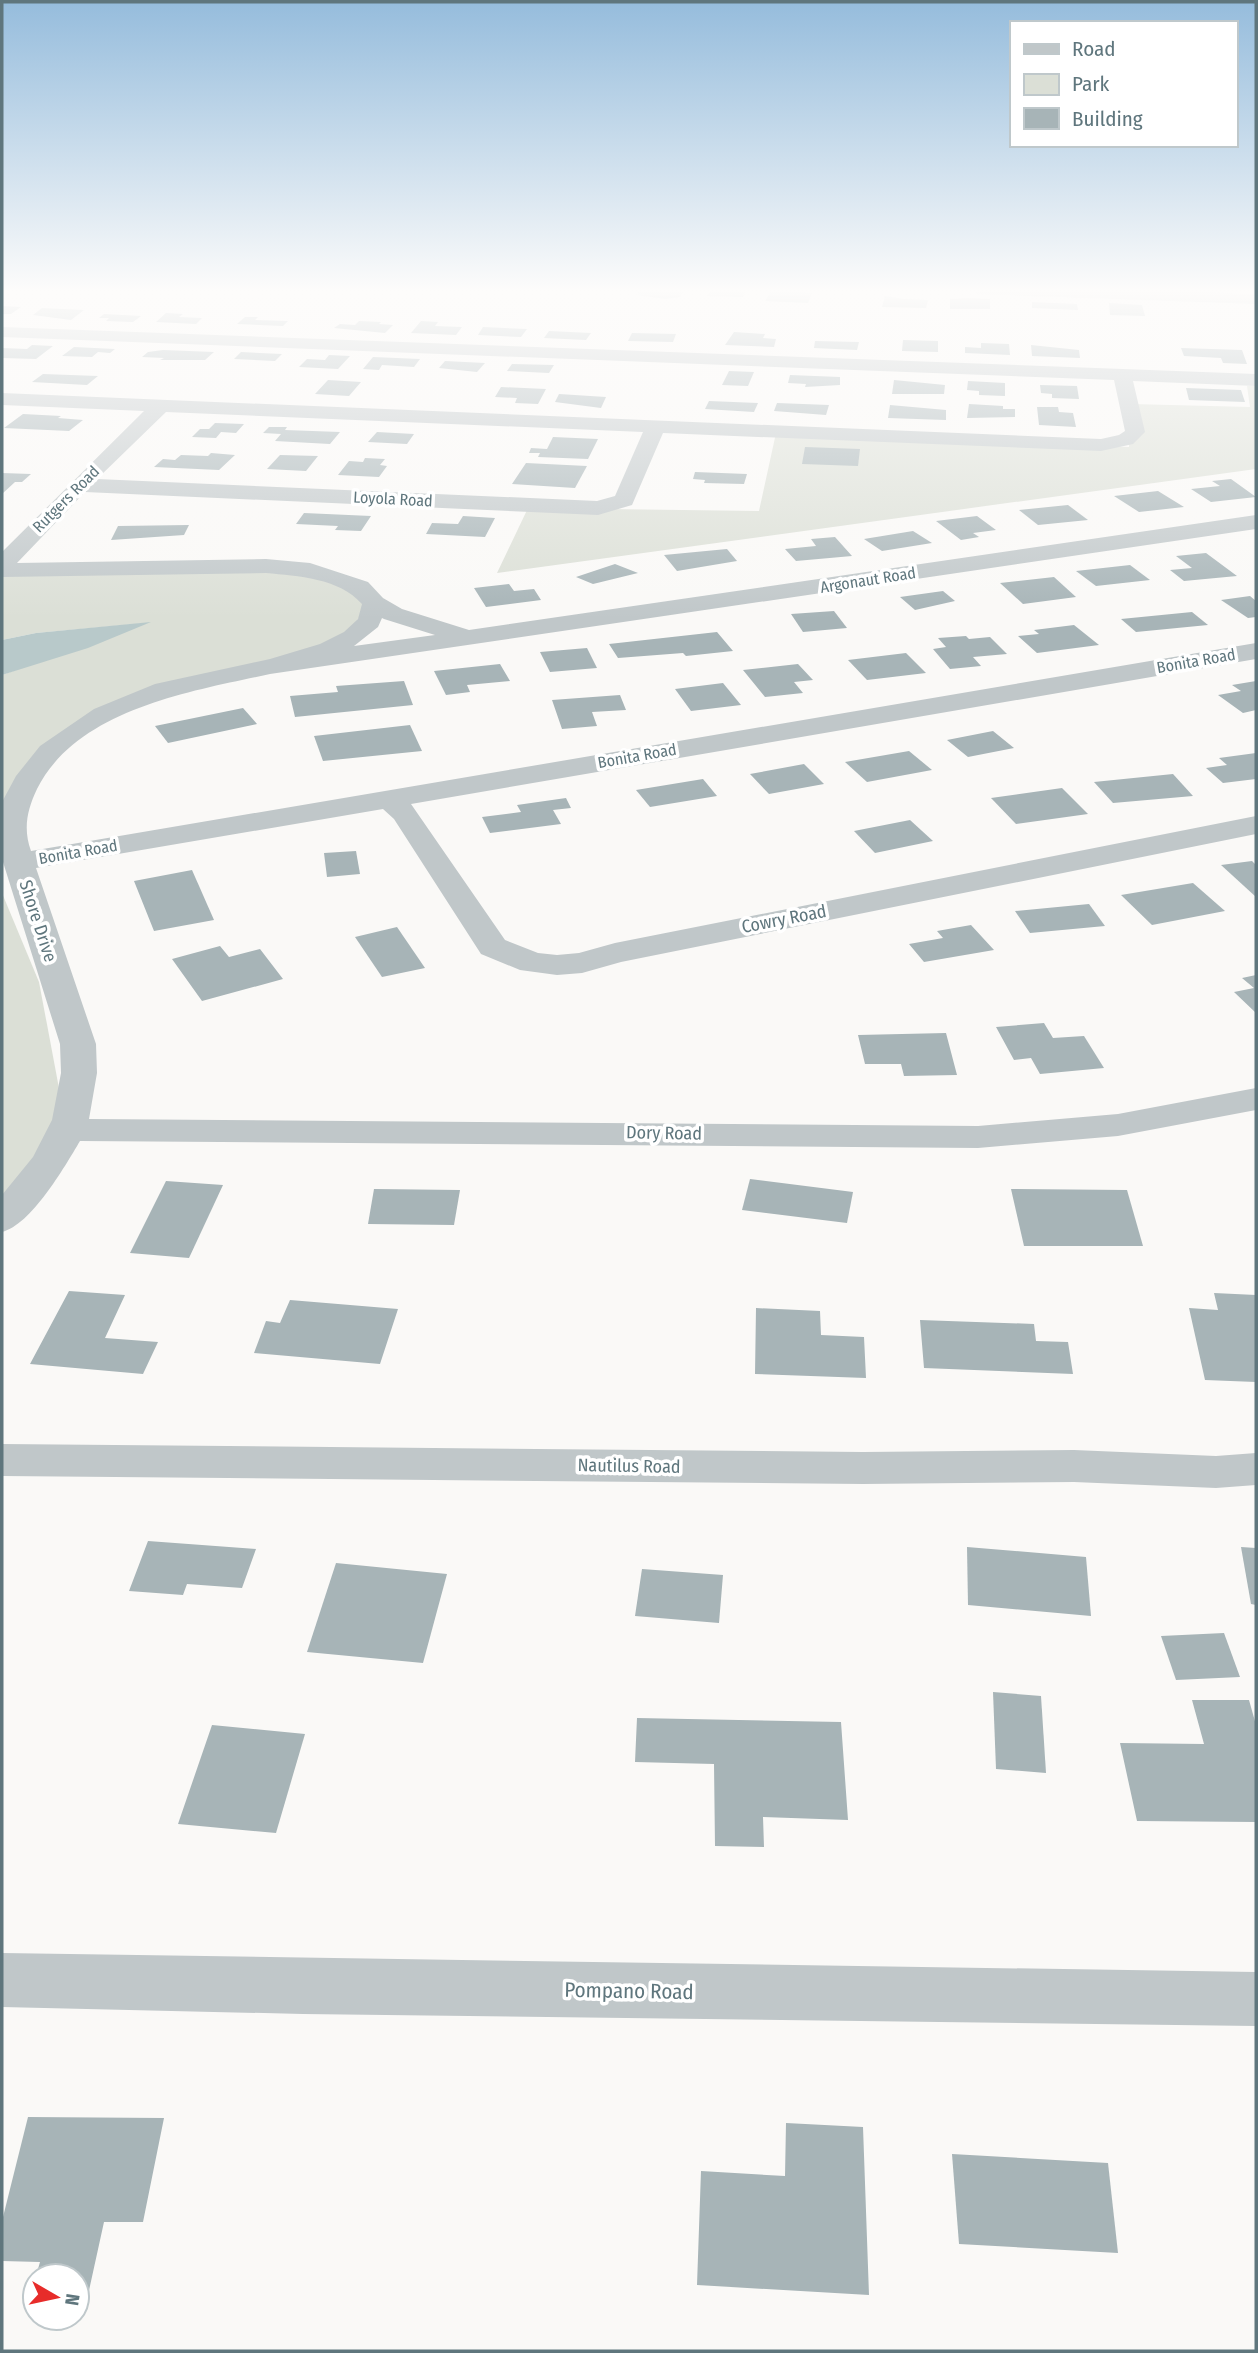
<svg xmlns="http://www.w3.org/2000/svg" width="1258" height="2353" font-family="'Fira Sans Condensed',sans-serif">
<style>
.green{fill:#dbdfd6}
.water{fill:#b8c9ca}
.building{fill:#a7b4b7}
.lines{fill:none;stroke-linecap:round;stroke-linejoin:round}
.street{fill:#c0c7c9;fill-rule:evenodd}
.labels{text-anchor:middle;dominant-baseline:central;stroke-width:7;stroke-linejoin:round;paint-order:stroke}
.far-street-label{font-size:16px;fill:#5f767d;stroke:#fff}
.street-label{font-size:18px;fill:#5f767d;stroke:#fff}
.near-street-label{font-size:21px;fill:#5f767d;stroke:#fff}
</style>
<rect width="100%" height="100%" fill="#faf9f7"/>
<!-- green -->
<g class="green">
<path d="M 1247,386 L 1256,386 L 1256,469 L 497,573 L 528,508 L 759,511 L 776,433 L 1129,447 L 1131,404 L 1250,407 Z"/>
<path d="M 298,568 L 353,585 L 367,606 C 336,662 270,654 217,673 C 157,695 99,725 41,751 L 2,857 L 2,675 L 147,623 L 36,633 L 2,640 L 2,573 Z"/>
<path d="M 2,893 L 39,982 L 65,1120 L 2,1218 Z"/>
</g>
<!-- water -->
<path class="water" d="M 151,622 L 88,648 L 2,675 L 2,640 L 36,633 Z"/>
<!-- building -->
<g class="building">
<path d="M 641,289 L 662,290 L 684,289 L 680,297 L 665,299 L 637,295 Z"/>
<path d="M 711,289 L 746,291 L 743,297 L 707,296 Z"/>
<path d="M 771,291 L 812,293 L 808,303 L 765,301 Z"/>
<path d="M 885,296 L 905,299 L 928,300 L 926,308 L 882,307 Z"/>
<path d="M 968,298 L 990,299 L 990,309 L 950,309 L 950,299 Z"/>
<path d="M 1032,302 L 1077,304 L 1078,310 L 1032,308 Z"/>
<path d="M 1109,303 L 1142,305 L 1145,316 L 1110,315 Z"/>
<path d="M 2,306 L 21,307 L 11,314 L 2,314 Z"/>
<path d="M 42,308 L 84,310 L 71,320 L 33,315 Z"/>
<path d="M 166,313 L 183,314 L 179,317 L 202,318 L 196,324 L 156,322 Z"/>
<path d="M 104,314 L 141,316 L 133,322 L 106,321 L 109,318 L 99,318 Z"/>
<path d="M 245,317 L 258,317 L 255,320 L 288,321 L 283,326 L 237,324 Z"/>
<path d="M 359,321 L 381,322 L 379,324 L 393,325 L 385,333 L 334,328 L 340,324 L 355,325 Z"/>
<path d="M 421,321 L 438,322 L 435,326 L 462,327 L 456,335 L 411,333 Z"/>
<path d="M 483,327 L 527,329 L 521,337 L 478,335 Z"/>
<path d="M 549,331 L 591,333 L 586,340 L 544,338 Z"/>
<path d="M 734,332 L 765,334 L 763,338 L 776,339 L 774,347 L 725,345 Z"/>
<path d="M 632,333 L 676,334 L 673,342 L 628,341 Z"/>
<path d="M 903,340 L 938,341 L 938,352 L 902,351 Z"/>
<path d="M 815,341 L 859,342 L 857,350 L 814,348 Z"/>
<path d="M 981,343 L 1009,344 L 1010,355 L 965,353 L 965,347 L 981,348 Z"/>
<path d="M 32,345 L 53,346 L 36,359 L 2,358 L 2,348 L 27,349 Z"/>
<path d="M 1031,345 L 1079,350 L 1080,358 L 1032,356 Z"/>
<path d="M 74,347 L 115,349 L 110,353 L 98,352 L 92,357 L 62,356 Z"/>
<path d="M 1181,348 L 1242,350 L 1247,364 L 1223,363 L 1221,358 L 1184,356 Z"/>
<path d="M 163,350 L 214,352 L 205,360 L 160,360 L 164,358 L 142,357 L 148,352 Z"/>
<path d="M 241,352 L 282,354 L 275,361 L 234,359 Z"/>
<path d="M 329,355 L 350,356 L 338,369 L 299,367 L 307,359 L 325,360 Z"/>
<path d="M 373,357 L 420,359 L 414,367 L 382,365 L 379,370 L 363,369 Z"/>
<path d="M 445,361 L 485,363 L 477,372 L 439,368 Z"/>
<path d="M 512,364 L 554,365 L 549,373 L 507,371 Z"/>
<path d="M 729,371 L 754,372 L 748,386 L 722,385 Z"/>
<path d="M 43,374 L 98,376 L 87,385 L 32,382 Z"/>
<path d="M 790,375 L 840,377 L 840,385 L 805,387 L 806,384 L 788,383 Z"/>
<path d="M 328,380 L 361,382 L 349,396 L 315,394 Z"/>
<path d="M 894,380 L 945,385 L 944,394 L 892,394 Z"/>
<path d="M 968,381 L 1005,383 L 1005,396 L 979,395 L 979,391 L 967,390 Z"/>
<path d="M 1040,385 L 1077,386 L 1079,399 L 1052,398 L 1052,394 L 1041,393 Z"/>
<path d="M 501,387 L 546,389 L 538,404 L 515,403 L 517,398 L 495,397 Z"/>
<path d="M 1186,388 L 1241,390 L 1245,402 L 1189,400 Z"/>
<path d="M 559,394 L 606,397 L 601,408 L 555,402 Z"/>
<path d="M 709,401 L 758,403 L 754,412 L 705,409 Z"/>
<path d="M 777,403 L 829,405 L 826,415 L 774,411 Z"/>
<path d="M 969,404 L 1003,406 L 1003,409 L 1015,409 L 1015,417 L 967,418 Z"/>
<path d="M 890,405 L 946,410 L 946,420 L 888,418 Z"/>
<path d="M 1037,407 L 1058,407 L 1059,412 L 1073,413 L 1076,427 L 1039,425 Z"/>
<path d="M 23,414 L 61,416 L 58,418 L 83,420 L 69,431 L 4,428 Z"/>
<path d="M 215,423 L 244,424 L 236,433 L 221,432 L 216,438 L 192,437 L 200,429 L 209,429 Z"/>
<path d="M 269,427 L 287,427 L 285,430 L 340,432 L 330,444 L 275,441 L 281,434 L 263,433 Z"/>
<path d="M 377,432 L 414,434 L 407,444 L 368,442 Z"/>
<path d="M 553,437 L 598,439 L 588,459 L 538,457 L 540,453 L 529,453 L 531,448 L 547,449 Z"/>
<path d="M 805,447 L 860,449 L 858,466 L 802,464 Z"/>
<path d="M 211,453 L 235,455 L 219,470 L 154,467 L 163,459 L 175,460 L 181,455 L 208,456 Z"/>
<path d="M 280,455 L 318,456 L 306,471 L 267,469 Z"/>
<path d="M 365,458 L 385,459 L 380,465 L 387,466 L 379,477 L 338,475 L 349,461 L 363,462 Z"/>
<path d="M 526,463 L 587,466 L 575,488 L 512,484 Z"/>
<path d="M 695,472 L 747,474 L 744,484 L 704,483 L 705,480 L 693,479 Z"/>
<path d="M 2,473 L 31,474 L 22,482 L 15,482 L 2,494 Z"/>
<path d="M 1231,479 L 1256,497 L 1211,502 L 1191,489 L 1220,486 L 1212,481 Z"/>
<path d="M 1158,491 L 1184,507 L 1139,512 L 1114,496 Z"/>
<path d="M 1068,505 L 1088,520 L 1038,525 L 1019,510 Z"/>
<path d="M 304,513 L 371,516 L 361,531 L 335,530 L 338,526 L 296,524 Z"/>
<path d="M 463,516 L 495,518 L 485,537 L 426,534 L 432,523 L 458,524 Z"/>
<path d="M 977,516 L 996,530 L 973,533 L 979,537 L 961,540 L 936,521 Z"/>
<path d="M 189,525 L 184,535 L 111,540 L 118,526 Z"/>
<path d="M 913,531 L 932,543 L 882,551 L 864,539 Z"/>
<path d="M 835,537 L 852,556 L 796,561 L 785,549 L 816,546 L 811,539 Z"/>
<path d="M 727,549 L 737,561 L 677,571 L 664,555 Z"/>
<path d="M 1206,553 L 1237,576 L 1184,581 L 1170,570 L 1192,568 L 1176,556 Z"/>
<path d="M 615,564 L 638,573 L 593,584 L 576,577 Z"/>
<path d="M 1130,565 L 1150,580 L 1096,586 L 1076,571 Z"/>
<path d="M 1054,577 L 1076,597 L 1023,604 L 1000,583 Z"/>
<path d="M 509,584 L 514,591 L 534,589 L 541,600 L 486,607 L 474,588 Z"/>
<path d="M 943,591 L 955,601 L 915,610 L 900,597 Z"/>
<path d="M 1250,596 L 1256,601 L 1256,617 L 1248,618 L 1221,600 Z"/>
<path d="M 834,611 L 847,628 L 803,632 L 791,614 Z"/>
<path d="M 1192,612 L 1208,625 L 1136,632 L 1121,619 Z"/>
<path d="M 1074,625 L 1099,645 L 1037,653 L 1018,636 L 1039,634 L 1034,630 Z"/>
<path d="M 717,632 L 733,651 L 686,656 L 683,653 L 618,658 L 609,644 Z"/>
<path d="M 966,636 L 969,639 L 990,637 L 1007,654 L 973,657 L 981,666 L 950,669 L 933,649 L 946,647 L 938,638 Z"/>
<path d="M 587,648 L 597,668 L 550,672 L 540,652 Z"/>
<path d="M 906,653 L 926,673 L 867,680 L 848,660 Z"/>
<path d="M 500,664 L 510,681 L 467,685 L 470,692 L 446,695 L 434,671 Z"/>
<path d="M 798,664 L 813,680 L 794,682 L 803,693 L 765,697 L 743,670 Z"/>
<path d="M 404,681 L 413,705 L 295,717 L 290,696 L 338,692 L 336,686 Z"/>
<path d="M 1256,681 L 1256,710 L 1243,713 L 1218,695 L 1241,691 L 1232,685 Z"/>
<path d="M 723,683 L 741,705 L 691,711 L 675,689 Z"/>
<path d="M 620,695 L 626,710 L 592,712 L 597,726 L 562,729 L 552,700 Z"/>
<path d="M 243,708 L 257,724 L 168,743 L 155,726 Z"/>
<path d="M 410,725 L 422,751 L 323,761 L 314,736 Z"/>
<path d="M 993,731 L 1014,748 L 968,757 L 947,740 Z"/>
<path d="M 909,751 L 932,770 L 867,782 L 845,762 Z"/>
<path d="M 1256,753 L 1256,779 L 1223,783 L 1206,768 L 1227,765 L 1219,758 Z"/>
<path d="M 804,764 L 824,784 L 769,794 L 750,774 Z"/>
<path d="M 1173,774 L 1193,796 L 1113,803 L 1094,782 Z"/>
<path d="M 703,779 L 717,796 L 650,807 L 636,790 Z"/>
<path d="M 1062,788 L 1088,814 L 1016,824 L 991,798 Z"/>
<path d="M 566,798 L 571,808 L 553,810 L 561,824 L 490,833 L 482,817 L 521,812 L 517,805 Z"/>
<path d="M 910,820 L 933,841 L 875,853 L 854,831 Z"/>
<path d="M 356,851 L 360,874 L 327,877 L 324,853 Z"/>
<path d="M 1252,861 L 1256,865 L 1256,897 L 1221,865 Z"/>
<path d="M 192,870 L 214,920 L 154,931 L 134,881 Z"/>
<path d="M 1193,883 L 1225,911 L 1152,925 L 1121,895 Z"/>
<path d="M 1089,904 L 1105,926 L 1030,933 L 1015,911 Z"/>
<path d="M 971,925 L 994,950 L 924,962 L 909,944 L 943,938 L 937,931 Z"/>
<path d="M 397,927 L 425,968 L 382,977 L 355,937 Z"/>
<path d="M 220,946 L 229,957 L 260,949 L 283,979 L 202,1001 L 172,959 Z"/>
<path d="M 1256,975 L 1256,1013 L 1234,992 L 1254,988 L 1242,978 Z"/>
<path d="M 1044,1023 L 1053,1038 L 1084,1036 L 1104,1068 L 1040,1074 L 1031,1058 L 1014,1060 L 996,1027 Z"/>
<path d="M 946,1033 L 957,1075 L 904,1076 L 901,1064 L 865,1064 L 858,1035 Z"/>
<path d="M 750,1179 L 853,1192 L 847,1223 L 742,1210 Z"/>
<path d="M 166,1181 L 223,1185 L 189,1258 L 130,1253 Z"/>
<path d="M 374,1189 L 460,1190 L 454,1225 L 368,1224 Z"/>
<path d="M 1011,1189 L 1127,1190 L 1143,1246 L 1024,1246 Z"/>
<path d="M 69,1291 L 125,1295 L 105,1338 L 158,1342 L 143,1374 L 30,1364 Z"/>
<path d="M 1214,1293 L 1256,1295 L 1256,1382 L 1205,1380 L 1189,1308 L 1218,1310 Z"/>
<path d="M 290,1300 L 398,1309 L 380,1364 L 254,1353 L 266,1321 L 280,1323 Z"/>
<path d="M 756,1308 L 820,1311 L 821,1335 L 864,1337 L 866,1378 L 755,1374 Z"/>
<path d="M 920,1320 L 1034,1324 L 1036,1341 L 1068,1342 L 1073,1374 L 924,1368 Z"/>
<path d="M 148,1541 L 256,1549 L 242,1588 L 187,1584 L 183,1595 L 129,1591 Z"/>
<path d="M 967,1547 L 1086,1557 L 1091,1616 L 968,1605 Z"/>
<path d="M 1241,1547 L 1256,1548 L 1256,1605 L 1251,1604 Z"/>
<path d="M 336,1563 L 447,1574 L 423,1663 L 307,1652 Z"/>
<path d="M 642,1569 L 723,1575 L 719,1623 L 635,1616 Z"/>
<path d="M 1224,1633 L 1240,1677 L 1176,1680 L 1161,1636 Z"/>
<path d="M 993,1692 L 1041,1696 L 1046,1773 L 996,1769 Z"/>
<path d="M 1192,1700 L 1249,1700 L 1256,1725 L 1256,1822 L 1137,1821 L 1120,1743 L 1204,1744 Z"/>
<path d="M 637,1718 L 841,1722 L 848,1820 L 763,1817 L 764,1847 L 715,1846 L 714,1764 L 635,1762 Z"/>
<path d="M 212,1725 L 305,1734 L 276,1833 L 178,1824 Z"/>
<path d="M 28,2117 L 164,2118 L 143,2222 L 104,2222 L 88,2295 L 77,2295 L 77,2276 L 36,2276 L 40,2262 L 2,2261 L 2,2221 Z"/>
<path d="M 786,2123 L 863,2127 L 869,2295 L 697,2285 L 701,2171 L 785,2176 Z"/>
<path d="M 952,2154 L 1108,2163 L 1118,2253 L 959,2244 Z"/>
</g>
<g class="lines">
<!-- street -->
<g class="street">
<path d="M 969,289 L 1126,289 L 1256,294 L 1256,304 L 977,294 Z"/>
<path d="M 2,327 L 1256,374 L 1256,386 L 1133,381 L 1145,432 L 1133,444 L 1101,451 L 663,433 L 632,505 L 598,515 L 85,492 L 17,563 L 266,559 L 310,563 L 368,582 L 383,598 L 402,609 L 469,630 L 1256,515 L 1256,529 L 270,674 C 192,691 77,709 37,789 C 27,810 23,829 31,851 L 1256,643 L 1256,659 L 411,804 L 505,940 L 538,953 L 557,955 L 579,953 L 615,943 L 1256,816 L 1256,834 L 621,962 L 582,973 L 557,975 L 520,970 L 481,954 L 394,819 L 383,809 L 36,868 L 96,1044 L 97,1073 L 89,1119 L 978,1126 L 1118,1114 L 1256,1088 L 1256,1110 L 1118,1136 L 978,1148 L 80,1141 C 64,1168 31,1225 2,1232 L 2,1195 L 33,1157 L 52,1120 L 61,1073 L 60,1044 L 3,862 L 2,802 L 16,776 L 40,746 L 94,709 L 155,684 L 270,659 L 320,644 L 344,632 L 358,619 L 362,604 C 339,578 298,576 266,573 L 2,577 L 2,552 L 144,411 L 2,405 L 2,393 L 1101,439 L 1119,435 L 1125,431 L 1114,380 L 2,337 ZM 166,412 L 643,432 L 615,496 L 597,501 L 97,479 ZM 382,618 L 384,619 L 435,635 L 354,646 L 378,627 Z"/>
<path d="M 2,1444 L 863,1452 L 1074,1450 L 1216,1456 L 1256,1453 L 1256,1485 L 1216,1488 L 1074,1482 L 863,1484 L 2,1476 Z"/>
<path d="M 2,1953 L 1256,1972 L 1256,2026 L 303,2014 L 2,2007 Z"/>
</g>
</g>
<!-- sky -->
<linearGradient id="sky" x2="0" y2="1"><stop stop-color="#95bcdc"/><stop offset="0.47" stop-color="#fdfcfb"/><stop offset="1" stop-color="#fdfcfb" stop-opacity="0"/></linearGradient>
<rect width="1258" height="619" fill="url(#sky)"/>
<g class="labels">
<!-- far-street labels -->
<g class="far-street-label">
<text transform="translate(66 499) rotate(-45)">Rutgers Road</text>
<text transform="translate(393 499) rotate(3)">Loyola Road</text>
<text transform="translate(868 580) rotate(-9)">Argonaut Road</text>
<text transform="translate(1196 661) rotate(-10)">Bonita Road</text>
<text transform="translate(637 756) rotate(-10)">Bonita Road</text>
<text transform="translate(78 852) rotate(-10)">Bonita Road</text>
</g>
<!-- street labels -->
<g class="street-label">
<text transform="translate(784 919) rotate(-11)">Cowry Road</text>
<text transform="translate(38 921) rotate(72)">Shore Drive</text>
<text transform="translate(664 1133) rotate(1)">Dory Road</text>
<text transform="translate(629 1466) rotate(1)">Nautilus Road</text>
</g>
<!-- near-street labels -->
<g class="near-street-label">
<text transform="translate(629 1991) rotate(1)">Pompano Road</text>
</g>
</g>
<!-- border -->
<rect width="1258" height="2353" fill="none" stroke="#5f767d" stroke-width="7"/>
<!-- legend -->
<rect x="1010" y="21" width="228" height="126" fill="#ffffff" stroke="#bfc8cb" stroke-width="2"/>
<rect x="1024" y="44" width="35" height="10" fill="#c0c7c9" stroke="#bfc8cb" stroke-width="2"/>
<text x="1072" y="56" font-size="21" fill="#5f767d">Road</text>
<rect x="1024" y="74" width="35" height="21" fill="#dbdfd6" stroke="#bfc8cb" stroke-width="2"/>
<text x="1072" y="91" font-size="21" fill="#5f767d">Park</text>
<rect x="1024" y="108" width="35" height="21" fill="#a7b4b7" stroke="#bfc8cb" stroke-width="2"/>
<text x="1072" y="126" font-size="21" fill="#5f767d">Building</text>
<!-- north arrow -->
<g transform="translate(56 2297) rotate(99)"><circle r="33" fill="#ffffff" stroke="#bfc8cb" stroke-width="2"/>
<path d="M0-5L12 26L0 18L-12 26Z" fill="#e72c2a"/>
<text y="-10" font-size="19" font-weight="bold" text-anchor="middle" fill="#5f767d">N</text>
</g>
</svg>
